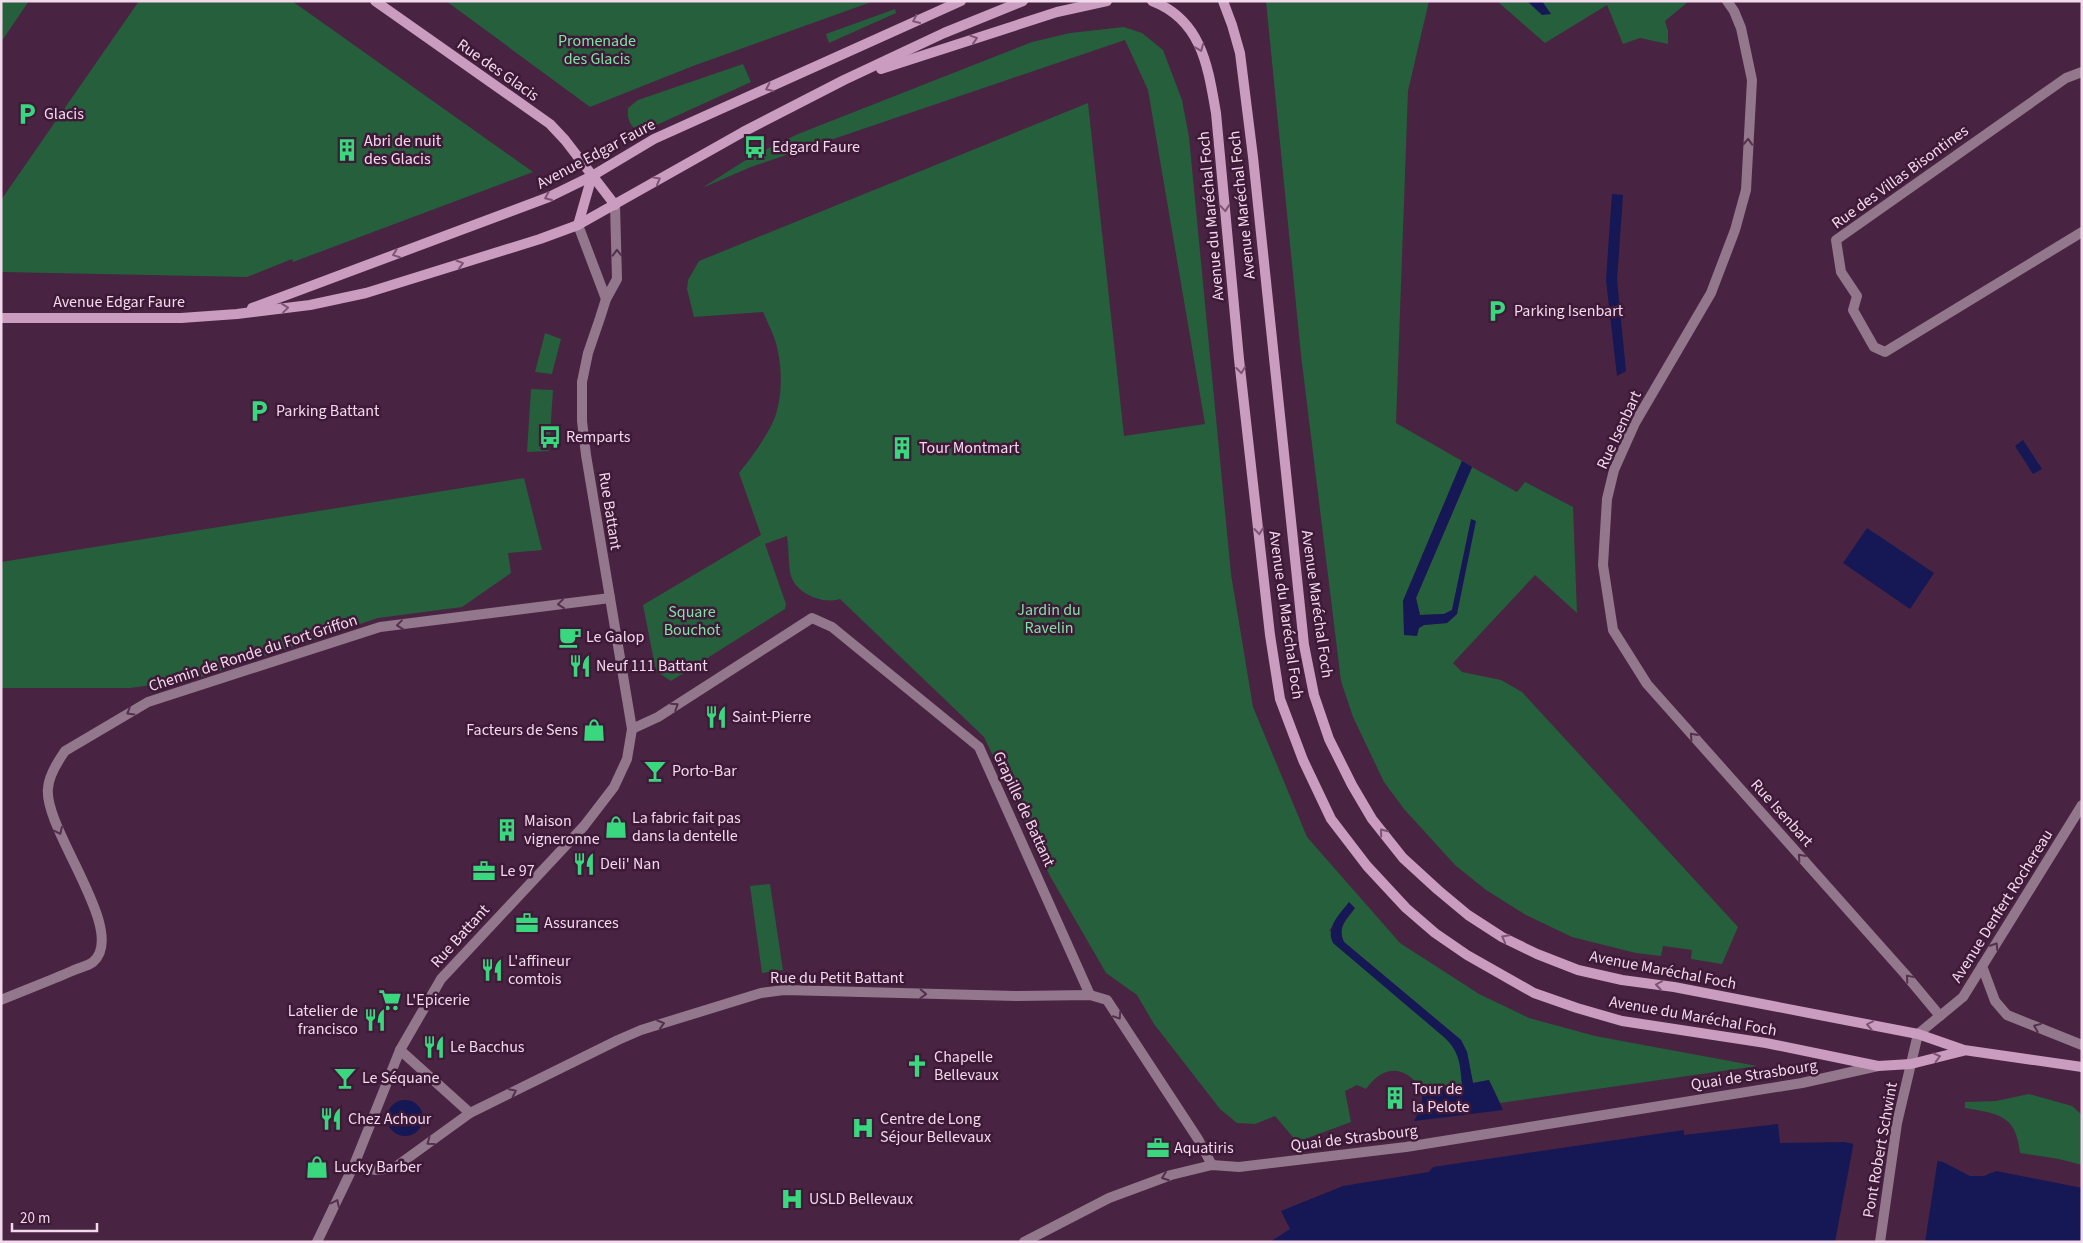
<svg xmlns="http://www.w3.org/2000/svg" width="2083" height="1243" font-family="'Source Sans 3',sans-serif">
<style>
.green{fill:#255f3b}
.water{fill:#151854}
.pier{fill:#492342}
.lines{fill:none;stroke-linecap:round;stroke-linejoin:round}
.street{stroke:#93778d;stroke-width:10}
.secondary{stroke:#ca9cc0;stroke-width:10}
.oneway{stroke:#7d5475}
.oneway2{stroke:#53304d}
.labels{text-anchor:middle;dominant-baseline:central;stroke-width:5;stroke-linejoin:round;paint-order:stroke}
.park-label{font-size:16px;fill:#7de5a1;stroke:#3e1938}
.street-label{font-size:16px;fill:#f2d9ec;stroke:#3e1938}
.poi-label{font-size:16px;fill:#f2d9ec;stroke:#3e1938;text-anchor:start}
</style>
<rect width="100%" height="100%" fill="#492342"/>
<!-- green -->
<g class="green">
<path d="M 1,1 L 29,1 L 1,42 Z"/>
<path d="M 139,1 L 292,1 L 533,172 L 293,262 L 292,259 L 247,277 L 1,272 L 1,200 Z"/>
<path d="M 446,1 L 874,1 L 693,66 L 590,107 Z"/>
<path d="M 1266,1 L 1429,1 L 1408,91 L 1396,423 L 1462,461 L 1403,601 L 1419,628 L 1424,625 L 1447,623 L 1457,614 L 1472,519 L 1452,610 L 1444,614 L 1420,615 L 1416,598 L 1472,467 L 1517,492 L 1525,482 L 1573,507 L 1577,613 L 1535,575 L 1453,663 L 1462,672 L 1501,680 L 1522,692 L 1738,927 L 1722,964 L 1691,959 L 1692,950 L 1663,946 L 1661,956 L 1636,953 L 1572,937 L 1526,915 L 1486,890 L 1455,865 L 1404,809 L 1384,782 L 1353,717 L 1341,681 L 1301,355 Z"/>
<path d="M 1497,1 L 1689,1 L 1665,21 L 1668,31 L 1668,44 L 1640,38 L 1623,44 L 1607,5 L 1545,43 Z"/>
<path d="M 895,9 L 896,13 L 829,43 L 826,34 Z"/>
<path d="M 1124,27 L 1142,33 L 1163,50 L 1182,100 L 1189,137 L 1231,574 L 1253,707 L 1307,837 L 1400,943 L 1479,994 L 1529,1018 L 1595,1036 L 1757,1066 L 1500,1103 L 1489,1080 L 1473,1083 L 1467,1052 L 1461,1040 L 1344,942 C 1337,927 1346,921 1355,908 L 1329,930 L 1455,1047 L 1459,1057 L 1463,1085 L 1422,1090 C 1405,1065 1384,1064 1366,1089 L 1357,1085 L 1345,1091 L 1351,1122 L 1297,1142 L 1275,1116 L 1255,1124 L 1237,1123 L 1220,1109 L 1154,1024 L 1137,995 L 1106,973 L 1050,876 L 984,737 L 840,599 C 821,605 793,592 790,572 C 788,560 789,548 787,536 L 765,544 L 786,604 L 785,609 L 671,681 L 656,671 L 643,605 L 761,535 L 739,473 C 750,460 771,431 776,414 C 782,395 782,371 778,352 C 776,338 768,324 763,312 L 694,317 L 687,289 L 688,280 L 699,261 L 1088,103 L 1124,436 L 1205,424 L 1148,90 L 1125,40 L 751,167 L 702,188 L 752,156 L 798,134 L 1032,42 L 1070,33 Z"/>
<path d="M 743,64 L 751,82 L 639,133 C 630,125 627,120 628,108 L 638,100 Z"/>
<path d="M 545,333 L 561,339 L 552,374 L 535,372 Z"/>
<path d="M 531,389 L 553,390 L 549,451 L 527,452 Z"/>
<path d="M 524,478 L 542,550 L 508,553 L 511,573 L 462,607 L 378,618 L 195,679 L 130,688 L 1,688 L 1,562 Z"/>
<path d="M 770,884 L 783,970 L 762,973 L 750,886 Z"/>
<path d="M 2029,1094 L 2072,1106 L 2082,1115 L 2082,1165 L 2059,1159 L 2020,1153 C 2016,1114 1998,1114 1965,1108 L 1965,1102 L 1996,1101 Z"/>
</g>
<!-- water -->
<g class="water">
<path d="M 1527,1 L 1542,1 L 1551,14 L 1542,15 Z"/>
<path d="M 1612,194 L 1623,195 L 1617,280 L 1626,371 L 1617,376 L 1606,280 Z"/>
<path d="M 2023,440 L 2042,469 L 2033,474 L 2015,446 Z"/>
<path d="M 1462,461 L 1472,467 L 1416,598 L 1420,615 L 1444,614 L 1452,610 L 1471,519 L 1476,521 L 1457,614 L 1447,623 L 1424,625 L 1419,628 L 1417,636 L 1404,635 L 1403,601 Z"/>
<path d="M 1867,528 L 1934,573 L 1910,609 L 1843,563 Z"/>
<path d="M 1349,902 L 1355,908 C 1346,920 1337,927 1344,942 L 1461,1040 L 1467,1052 L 1473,1083 L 1489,1080 L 1503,1110 L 1414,1121 L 1422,1106 L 1422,1090 L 1462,1085 C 1460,1064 1460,1053 1445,1038 L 1333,943 C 1325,927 1340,914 1349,902 Z"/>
<circle cx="405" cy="1118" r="18"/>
<path d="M 1778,1124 L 1780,1143 L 1844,1142 L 1943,1162 L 1970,1176 L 1984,1176 L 1996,1171 L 2082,1188 L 2082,1242 L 1270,1242 L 1290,1229 L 1281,1211 L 1343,1186 L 1429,1172 L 1433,1167 L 1684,1130 L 1684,1135 Z"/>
</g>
<!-- pier -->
<path class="pier" d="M 1854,1141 L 1938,1158 L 1925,1242 L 1835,1242 Z"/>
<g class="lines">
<!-- street -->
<g class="street">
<path d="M 1727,1 L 1734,11 L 1741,28 L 1752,80 L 1746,190 L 1735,230 L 1711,293 L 1635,423 L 1614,470 L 1607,499 L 1603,565 L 1613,630 L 1647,684 L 1905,974 L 1940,1016"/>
<path d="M 2082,72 L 2066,78 L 1836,240 L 1841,272 L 1857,296 L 1853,310 L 1874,347 L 1885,352 L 2082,232"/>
<path d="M 578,225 L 606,299"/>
<path d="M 632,729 L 658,717 L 812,618 L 832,627 L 979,747 L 1090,995"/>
<path d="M 1982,966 L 1995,1001 L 2007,1015 L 2082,1045"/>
<path d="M 1,1000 C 25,990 49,981 72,971 C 78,968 88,966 93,962 C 129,932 43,829 48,788 C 49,775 58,761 65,751 L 148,702 L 380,627 L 610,598"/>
<path d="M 400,1050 L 470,1113"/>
<path d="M 354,1165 L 376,1170 L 394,1168 L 470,1113 L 618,1040 L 641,1030 L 761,993 L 784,990 L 1016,996 L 1090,995 L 1107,1000 L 1198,1139 L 1212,1165"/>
<path d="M 317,1242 L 354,1165 L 400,1050 L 441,979 L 584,826 L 614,787 L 627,759 L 632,729 L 586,455 L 582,421 L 582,382 L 588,353 L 600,318 L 606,299 L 617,279 L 615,205"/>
<path d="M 1024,1242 L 1109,1198 L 1171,1175 L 1212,1165 L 1239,1167 L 1406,1147 L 1802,1083 L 1878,1066"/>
<path d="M 1880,1242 L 1897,1123 L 1918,1034 L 1963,997 L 2082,805"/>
</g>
<!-- secondary -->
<g class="secondary">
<path d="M 375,1 L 550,124 L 565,140 L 615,205"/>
<path d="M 1152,1 C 1202,20 1208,67 1216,113 L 1239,359 L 1270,635 L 1280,699 L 1303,760 L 1331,819 L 1367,866 L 1406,908 L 1435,933 L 1467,955 L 1534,993 L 1577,1008 L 1622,1021 L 1766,1043 L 1878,1066 L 1911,1064 L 1963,1051"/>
<path d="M 1223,1 L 1232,25 L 1240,53 L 1253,157 L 1304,645 L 1314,695 L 1329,739 L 1352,785 L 1372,819 L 1403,858 L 1438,890 L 1468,915 L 1502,937 L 1537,954 L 1578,970 L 1622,980 L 1674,987 L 1918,1034 L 1964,1050 L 2082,1067"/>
<path d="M 881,69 L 1057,12 L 1107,1"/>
<path d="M 578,225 L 592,176"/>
<path d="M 252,308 L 549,197 L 592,176 L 654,139 L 961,1"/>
<path d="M 1,318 L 181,318 L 237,314 L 310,305 L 366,293 L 540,239 L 578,225 L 743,132 L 844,80 L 944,33 L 1023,1"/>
</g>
</g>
<!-- one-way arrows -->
<defs><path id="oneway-chevron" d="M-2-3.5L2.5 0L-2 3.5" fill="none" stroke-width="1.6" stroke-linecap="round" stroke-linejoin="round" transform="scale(1.25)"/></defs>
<g class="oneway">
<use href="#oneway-chevron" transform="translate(916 20) rotate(155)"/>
<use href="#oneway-chevron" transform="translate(974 39) rotate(-18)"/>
<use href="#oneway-chevron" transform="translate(1200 48) rotate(68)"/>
<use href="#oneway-chevron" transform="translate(769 88) rotate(156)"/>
<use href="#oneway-chevron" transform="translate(657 180) rotate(-29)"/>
<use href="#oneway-chevron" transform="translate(548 197) rotate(157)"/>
<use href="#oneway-chevron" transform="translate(1225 208) rotate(85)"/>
<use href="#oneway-chevron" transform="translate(396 254) rotate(159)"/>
<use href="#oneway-chevron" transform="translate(460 264) rotate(-17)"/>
<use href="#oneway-chevron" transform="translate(285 308) rotate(-7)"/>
<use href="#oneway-chevron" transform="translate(1241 370) rotate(83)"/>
<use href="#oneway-chevron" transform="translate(1259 531) rotate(84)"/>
<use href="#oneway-chevron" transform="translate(1383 832) rotate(-129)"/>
<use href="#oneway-chevron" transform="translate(1505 938) rotate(-152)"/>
<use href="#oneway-chevron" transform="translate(1659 985) rotate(-172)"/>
<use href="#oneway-chevron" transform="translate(1870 1025) rotate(-169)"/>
<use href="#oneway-chevron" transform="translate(1937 1057) rotate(-14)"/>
</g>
<g class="oneway2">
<use href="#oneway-chevron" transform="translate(1748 142) rotate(-87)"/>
<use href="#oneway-chevron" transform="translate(617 253) rotate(-91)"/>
<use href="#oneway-chevron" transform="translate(561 604) rotate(173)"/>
<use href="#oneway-chevron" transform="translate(400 625) rotate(173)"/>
<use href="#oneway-chevron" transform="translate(675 706) rotate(-33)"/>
<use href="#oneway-chevron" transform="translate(130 712) rotate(149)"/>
<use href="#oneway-chevron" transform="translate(1693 736) rotate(-132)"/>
<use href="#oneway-chevron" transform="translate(59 831) rotate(65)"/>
<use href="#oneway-chevron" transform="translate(1801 857) rotate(-132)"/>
<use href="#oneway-chevron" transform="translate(1995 946) rotate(-58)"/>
<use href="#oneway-chevron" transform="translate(1909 978) rotate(-130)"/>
<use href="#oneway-chevron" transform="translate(923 994) rotate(2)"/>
<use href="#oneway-chevron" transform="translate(1118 1016) rotate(57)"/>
<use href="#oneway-chevron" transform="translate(661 1024) rotate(-17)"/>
<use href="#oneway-chevron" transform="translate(2037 1027) rotate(-158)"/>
<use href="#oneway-chevron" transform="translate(513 1092) rotate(-26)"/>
<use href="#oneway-chevron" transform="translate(430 1142) rotate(144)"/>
<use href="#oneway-chevron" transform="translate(1165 1177) rotate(160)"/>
<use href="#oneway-chevron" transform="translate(336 1203) rotate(-65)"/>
</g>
<!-- icons -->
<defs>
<symbol id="parking-bare" viewBox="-9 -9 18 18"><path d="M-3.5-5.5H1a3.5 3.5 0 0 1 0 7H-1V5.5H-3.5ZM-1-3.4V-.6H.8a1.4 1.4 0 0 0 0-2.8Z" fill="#39d87f" stroke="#3e1938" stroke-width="2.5" paint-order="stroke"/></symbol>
<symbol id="bus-bare" viewBox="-9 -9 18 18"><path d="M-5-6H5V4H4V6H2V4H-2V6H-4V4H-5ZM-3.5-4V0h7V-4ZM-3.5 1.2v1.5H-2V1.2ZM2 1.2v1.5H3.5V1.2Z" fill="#39d87f" stroke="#3e1938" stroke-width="2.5" paint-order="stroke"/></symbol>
<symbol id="building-bare" viewBox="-9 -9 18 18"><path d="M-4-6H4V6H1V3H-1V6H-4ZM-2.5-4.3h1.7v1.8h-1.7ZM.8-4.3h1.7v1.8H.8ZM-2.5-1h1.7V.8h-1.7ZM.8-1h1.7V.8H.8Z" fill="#39d87f" stroke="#3e1938" stroke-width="2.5" paint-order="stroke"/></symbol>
<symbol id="cafe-bare" viewBox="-9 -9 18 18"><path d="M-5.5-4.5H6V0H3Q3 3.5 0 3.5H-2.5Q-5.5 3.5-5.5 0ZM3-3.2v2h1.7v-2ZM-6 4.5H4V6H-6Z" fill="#39d87f" stroke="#3e1938" stroke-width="2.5" paint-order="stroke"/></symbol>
<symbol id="restaurant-bare" viewBox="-9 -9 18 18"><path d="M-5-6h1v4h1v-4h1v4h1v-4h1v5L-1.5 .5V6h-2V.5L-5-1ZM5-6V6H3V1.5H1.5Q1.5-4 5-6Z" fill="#39d87f" stroke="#3e1938" stroke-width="2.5" paint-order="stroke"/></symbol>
<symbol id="shop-bare" viewBox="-9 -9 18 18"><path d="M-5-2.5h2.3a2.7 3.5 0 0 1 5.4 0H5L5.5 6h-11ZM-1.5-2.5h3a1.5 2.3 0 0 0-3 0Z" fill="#39d87f" stroke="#3e1938" stroke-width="2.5" paint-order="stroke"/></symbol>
<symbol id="bar-bare" viewBox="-9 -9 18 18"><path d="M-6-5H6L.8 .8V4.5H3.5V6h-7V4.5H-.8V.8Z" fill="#39d87f" stroke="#3e1938" stroke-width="2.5" paint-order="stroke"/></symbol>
<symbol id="office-bare" viewBox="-9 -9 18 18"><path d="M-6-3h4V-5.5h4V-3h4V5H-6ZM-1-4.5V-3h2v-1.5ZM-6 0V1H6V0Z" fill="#39d87f" stroke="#3e1938" stroke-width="2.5" paint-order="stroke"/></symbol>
<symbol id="supermarket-bare" viewBox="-9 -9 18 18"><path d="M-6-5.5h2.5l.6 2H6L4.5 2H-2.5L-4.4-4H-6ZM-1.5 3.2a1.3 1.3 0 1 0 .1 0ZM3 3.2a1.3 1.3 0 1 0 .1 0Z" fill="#39d87f" stroke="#3e1938" stroke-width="2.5" paint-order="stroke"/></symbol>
<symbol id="church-bare" viewBox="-9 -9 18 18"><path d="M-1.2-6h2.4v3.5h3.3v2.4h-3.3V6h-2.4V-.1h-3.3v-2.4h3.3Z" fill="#39d87f" stroke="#3e1938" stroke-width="2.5" paint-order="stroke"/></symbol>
<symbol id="hospital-bare" viewBox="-9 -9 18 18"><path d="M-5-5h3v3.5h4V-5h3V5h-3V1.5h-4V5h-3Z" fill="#39d87f" stroke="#3e1938" stroke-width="2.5" paint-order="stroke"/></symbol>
</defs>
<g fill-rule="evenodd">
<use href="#parking-bare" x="11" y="98" width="32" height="32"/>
<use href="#bus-bare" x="739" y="131" width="32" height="32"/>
<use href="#building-bare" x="331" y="134" width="32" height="32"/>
<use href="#parking-bare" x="1481" y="295" width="32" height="32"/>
<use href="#parking-bare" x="243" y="395" width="32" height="32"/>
<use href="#bus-bare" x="534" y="421" width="32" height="32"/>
<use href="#building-bare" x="886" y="432" width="32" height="32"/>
<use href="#cafe-bare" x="554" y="621" width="32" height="32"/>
<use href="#restaurant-bare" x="564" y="650" width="32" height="32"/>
<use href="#restaurant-bare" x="700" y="701" width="32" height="32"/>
<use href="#shop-bare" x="578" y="714" width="32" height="32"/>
<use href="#bar-bare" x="639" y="755" width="32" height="32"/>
<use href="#shop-bare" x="600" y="811" width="32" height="32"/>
<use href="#building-bare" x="491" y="814" width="32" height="32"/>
<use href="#restaurant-bare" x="568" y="848" width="32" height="32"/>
<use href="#office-bare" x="468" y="855" width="32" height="32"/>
<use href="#office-bare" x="511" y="907" width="32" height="32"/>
<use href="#restaurant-bare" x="476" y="954" width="32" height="32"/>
<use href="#supermarket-bare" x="374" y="984" width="32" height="32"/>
<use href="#restaurant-bare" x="359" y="1004" width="32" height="32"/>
<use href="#restaurant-bare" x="418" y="1031" width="32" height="32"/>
<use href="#church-bare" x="901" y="1050" width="32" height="32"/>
<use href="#bar-bare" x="329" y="1062" width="32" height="32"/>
<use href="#building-bare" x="1379" y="1082" width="32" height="32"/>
<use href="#restaurant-bare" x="315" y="1103" width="32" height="32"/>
<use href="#hospital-bare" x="847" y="1112" width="32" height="32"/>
<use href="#office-bare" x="1142" y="1132" width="32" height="32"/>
<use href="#shop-bare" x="301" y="1151" width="32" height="32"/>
<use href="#hospital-bare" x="776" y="1183" width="32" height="32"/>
</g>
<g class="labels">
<!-- park labels -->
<g class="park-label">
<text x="597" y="41">Promenade<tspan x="597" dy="18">des Glacis</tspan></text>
<text x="1049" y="610">Jardin du<tspan x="1049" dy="18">Ravelin</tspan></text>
<text x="692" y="612">Square<tspan x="692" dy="18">Bouchot</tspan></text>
</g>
<!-- street labels -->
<g class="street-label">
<text transform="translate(498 70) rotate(35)">Rue des Glacis</text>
<text transform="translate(596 154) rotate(-28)">Avenue Edgar Faure</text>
<text transform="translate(1900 177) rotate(-36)">Rue des Villas Bisontines</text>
<text transform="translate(1242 205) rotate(-96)">Avenue Maréchal Foch</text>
<text transform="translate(1211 216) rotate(-95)">Avenue du Maréchal Foch</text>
<text x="119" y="302">Avenue Edgar Faure</text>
<text transform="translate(1619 430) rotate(-65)">Rue Isenbart</text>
<text transform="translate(610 511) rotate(81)">Rue Battant</text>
<text transform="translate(1317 604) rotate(82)">Avenue Maréchal Foch</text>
<text transform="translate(1286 615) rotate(82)">Avenue du Maréchal Foch</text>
<text transform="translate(253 653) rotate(-18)">Chemin de Ronde du Fort Griffon</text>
<text transform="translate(1024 809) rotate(65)">Grapille de Battant</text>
<text transform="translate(1782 813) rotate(48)">Rue Isenbart</text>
<text transform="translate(2002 906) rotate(-58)">Avenue Denfert Rochereau</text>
<text transform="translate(460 936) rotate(-48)">Rue Battant</text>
<text transform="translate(1663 970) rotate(11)">Avenue Maréchal Foch</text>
<text x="837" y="978">Rue du Petit Battant</text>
<text transform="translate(1693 1016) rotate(10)">Avenue du Maréchal Foch</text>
<text transform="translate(1754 1075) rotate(-9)">Quai de Strasbourg</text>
<text transform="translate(1354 1138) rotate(-7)">Quai de Strasbourg</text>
<text transform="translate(1880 1150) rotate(-80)">Pont Robert Schwint</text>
</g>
<!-- poi labels -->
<g class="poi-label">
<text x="44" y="114">Glacis</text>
<text x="364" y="141">Abri de nuit<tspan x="364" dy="18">des Glacis</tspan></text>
<text x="772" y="147">Edgard Faure</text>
<text x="1514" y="311">Parking Isenbart</text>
<text x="276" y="411">Parking Battant</text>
<text x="566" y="437">Remparts</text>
<text x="919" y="448">Tour Montmart</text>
<text x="586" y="637">Le Galop</text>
<text x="596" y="666">Neuf 111 Battant</text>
<text x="732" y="717">Saint-Pierre</text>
<text x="578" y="730" text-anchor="end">Facteurs de Sens</text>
<text x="672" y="771">Porto-Bar</text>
<text x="632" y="818">La fabric fait pas<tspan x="632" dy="18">dans la dentelle</tspan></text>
<text x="524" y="821">Maison<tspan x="524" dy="18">vigneronne</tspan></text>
<text x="600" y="864">Deli' Nan</text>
<text x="500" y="871">Le 97</text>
<text x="544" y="923">Assurances</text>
<text x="508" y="961">L'affineur<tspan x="508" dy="18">comtois</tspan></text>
<text x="406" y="1000">L'Epicerie</text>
<text x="358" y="1011" text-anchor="end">Latelier de<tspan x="358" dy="18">francisco</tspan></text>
<text x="450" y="1047">Le Bacchus</text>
<text x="934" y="1057">Chapelle<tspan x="934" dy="18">Bellevaux</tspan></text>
<text x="362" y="1078">Le Séquane</text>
<text x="1412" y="1089">Tour de<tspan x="1412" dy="18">la Pelote</tspan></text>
<text x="348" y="1119">Chez Achour</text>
<text x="880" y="1119">Centre de Long<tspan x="880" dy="18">Séjour Bellevaux</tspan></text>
<text x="1174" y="1148">Aquatiris</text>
<text x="334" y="1167">Lucky Barber</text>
<text x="809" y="1199">USLD Bellevaux</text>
</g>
</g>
<!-- border -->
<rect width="2083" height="1243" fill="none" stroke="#f2d9ec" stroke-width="5"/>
<!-- scale -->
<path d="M12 1223v8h85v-8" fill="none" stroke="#f2d9ec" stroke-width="2.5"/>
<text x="20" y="1223" font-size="15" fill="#f2d9ec" stroke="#3e1938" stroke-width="4" paint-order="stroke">20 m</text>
</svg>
